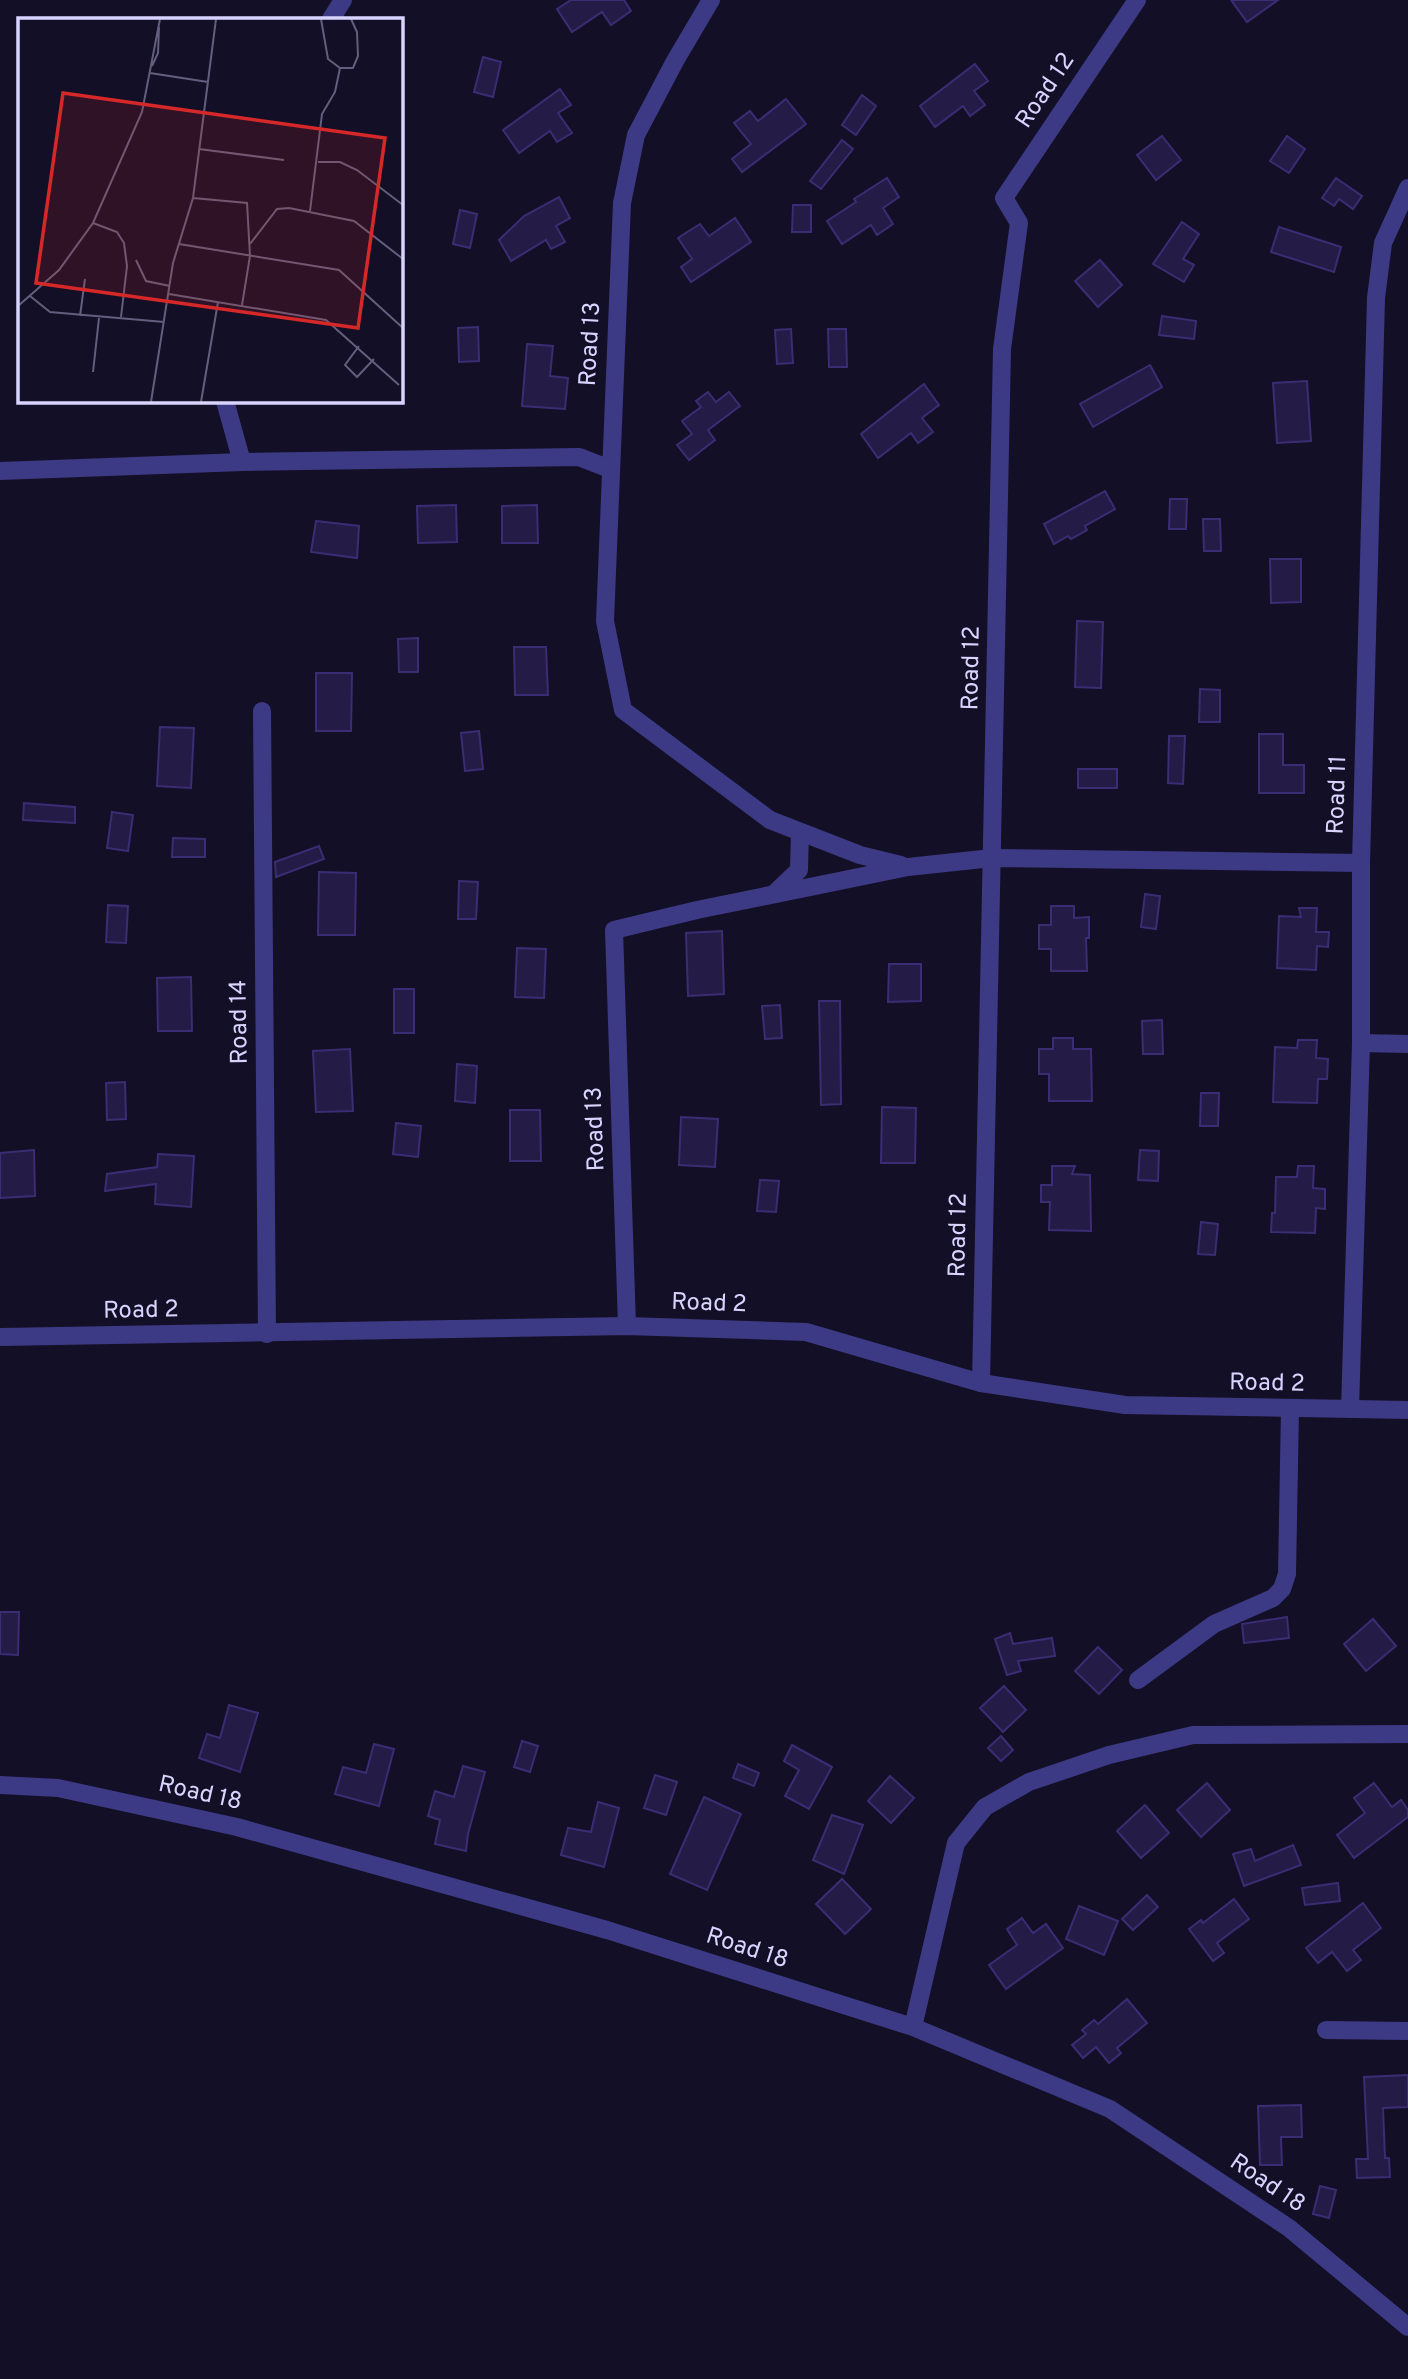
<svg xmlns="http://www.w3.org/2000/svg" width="1408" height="2379" font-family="Overpass,sans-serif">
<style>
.building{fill:#241b47;stroke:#3b2d73;stroke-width:2}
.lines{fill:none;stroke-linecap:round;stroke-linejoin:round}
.street{stroke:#3d3a85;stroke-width:18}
.labels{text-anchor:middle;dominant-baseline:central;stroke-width:5;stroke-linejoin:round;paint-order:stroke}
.street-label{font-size:24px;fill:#d9d4ff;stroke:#130f26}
.inset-road{fill:none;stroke:#625e7d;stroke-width:2}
.view{fill:#d62828;fill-opacity:0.15;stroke:#d62828;stroke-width:3.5}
.inset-edge{fill:none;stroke:#d9d4ff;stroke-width:3.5}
</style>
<rect width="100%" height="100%" fill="#130f26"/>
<!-- building -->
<g class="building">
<path d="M 571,0 L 624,0 L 631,11 L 611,25 L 602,12 L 572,32 L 557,9 Z"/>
<path d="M 1231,0 L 1278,0 L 1247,22 Z"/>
<path d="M 483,57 L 501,62 L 493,97 L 474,92 Z"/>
<path d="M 975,64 L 988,81 L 974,91 L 985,105 L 970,116 L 963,106 L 935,127 L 920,106 Z"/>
<path d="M 560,89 L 571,105 L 558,113 L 572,133 L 557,142 L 550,131 L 519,153 L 503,130 Z"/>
<path d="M 862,95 L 876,106 L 856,135 L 842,125 Z"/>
<path d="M 786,99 L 806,124 L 742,172 L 732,159 L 751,144 L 734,123 L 750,111 L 758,121 Z"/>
<path d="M 1162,136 L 1181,160 L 1156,180 L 1137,155 Z"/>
<path d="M 1287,136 L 1305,149 L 1289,173 L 1270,161 Z"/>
<path d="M 842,140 L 853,149 L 821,189 L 810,181 Z"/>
<path d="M 887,178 L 899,197 L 883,208 L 893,224 L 877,235 L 871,225 L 842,244 L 827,221 L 856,202 L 854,199 Z"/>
<path d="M 1336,178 L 1362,196 L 1353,209 L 1339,199 L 1334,206 L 1322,198 Z"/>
<path d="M 559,197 L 570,218 L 556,226 L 565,242 L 551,249 L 546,240 L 511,261 L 499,240 L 524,216 Z"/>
<path d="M 793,205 L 811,205 L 811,232 L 792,232 Z"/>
<path d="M 460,210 L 477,214 L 470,248 L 453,244 Z"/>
<path d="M 735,218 L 751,242 L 691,282 L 681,267 L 692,259 L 678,238 L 700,224 L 709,236 Z"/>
<path d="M 1182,222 L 1199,234 L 1183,259 L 1194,265 L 1184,282 L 1153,264 Z"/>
<path d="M 1279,227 L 1341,247 L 1334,272 L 1271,252 Z"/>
<path d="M 1100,260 L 1122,285 L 1098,307 L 1075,281 Z"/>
<path d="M 1162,316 L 1196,321 L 1194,339 L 1159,335 Z"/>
<path d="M 478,327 L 479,361 L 459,362 L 458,328 Z"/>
<path d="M 791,329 L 793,363 L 777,364 L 775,330 Z"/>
<path d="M 828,329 L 846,329 L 847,367 L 829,367 Z"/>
<path d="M 527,344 L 553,346 L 550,376 L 568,378 L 565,409 L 522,406 Z"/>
<path d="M 1150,365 L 1162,387 L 1093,427 L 1080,404 Z"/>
<path d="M 1307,381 L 1311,441 L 1277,443 L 1273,383 Z"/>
<path d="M 924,384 L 939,405 L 922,418 L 933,432 L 918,443 L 911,433 L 878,458 L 861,434 Z"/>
<path d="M 708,392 L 716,402 L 729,392 L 740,406 L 708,430 L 715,440 L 689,460 L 677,445 L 692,434 L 682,421 L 701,407 L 696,401 Z"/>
<path d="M 1105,491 L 1115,509 L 1085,526 L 1087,530 L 1071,539 L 1068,536 L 1054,544 L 1044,524 Z"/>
<path d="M 1170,499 L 1187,499 L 1186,529 L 1169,529 Z"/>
<path d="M 456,505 L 457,542 L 418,543 L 417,506 Z"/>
<path d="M 537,505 L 538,543 L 502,543 L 502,506 Z"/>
<path d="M 1203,519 L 1220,519 L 1221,551 L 1204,551 Z"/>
<path d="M 316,521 L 359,526 L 357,558 L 311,552 Z"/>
<path d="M 1270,559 L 1301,559 L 1301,602 L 1271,603 Z"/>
<path d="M 1077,621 L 1103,622 L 1101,688 L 1075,687 Z"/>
<path d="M 418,638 L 418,672 L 399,672 L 398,639 Z"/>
<path d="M 514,647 L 546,647 L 548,695 L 515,695 Z"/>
<path d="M 316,673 L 352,673 L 351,731 L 316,731 Z"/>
<path d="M 1200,689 L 1220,690 L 1220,722 L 1199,722 Z"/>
<path d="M 160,727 L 194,728 L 191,788 L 157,786 Z"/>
<path d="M 479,731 L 483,769 L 465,771 L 461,733 Z"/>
<path d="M 1259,734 L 1283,734 L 1283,765 L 1304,765 L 1304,793 L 1259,793 Z"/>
<path d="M 1169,736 L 1185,736 L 1183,784 L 1168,783 Z"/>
<rect x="1078" y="769" width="39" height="19"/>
<path d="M 24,803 L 75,807 L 75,823 L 23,820 Z"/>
<path d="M 112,812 L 133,815 L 128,851 L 107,848 Z"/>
<path d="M 173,838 L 205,839 L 205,857 L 172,857 Z"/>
<path d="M 319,846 L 324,859 L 276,877 L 275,862 Z"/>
<path d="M 319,872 L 356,873 L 355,935 L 318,935 Z"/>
<path d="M 459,881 L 478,882 L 476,919 L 458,919 Z"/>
<path d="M 1145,894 L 1160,896 L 1156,929 L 1141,927 Z"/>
<path d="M 108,905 L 128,906 L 126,943 L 106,942 Z"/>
<path d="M 1051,906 L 1074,906 L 1074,918 L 1089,917 L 1089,938 L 1086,938 L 1087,971 L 1051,971 L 1051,949 L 1039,949 L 1039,925 L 1051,925 Z"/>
<path d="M 1299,908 L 1317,908 L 1316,932 L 1329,932 L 1328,947 L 1317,946 L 1316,970 L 1277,968 L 1279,916 L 1301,917 Z"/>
<path d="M 722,931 L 724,994 L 688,996 L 686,933 Z"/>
<path d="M 517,948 L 546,949 L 544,998 L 515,997 Z"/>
<path d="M 889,964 L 921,964 L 921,1001 L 888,1002 Z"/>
<path d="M 191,977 L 192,1031 L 158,1031 L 157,978 Z"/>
<rect x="394" y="989" width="20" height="44"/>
<path d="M 819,1001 L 840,1001 L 841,1104 L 821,1105 Z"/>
<path d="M 780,1005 L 782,1038 L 765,1039 L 762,1006 Z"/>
<path d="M 1162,1020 L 1163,1054 L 1143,1054 L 1142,1021 Z"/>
<path d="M 1053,1038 L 1073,1038 L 1073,1049 L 1091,1049 L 1092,1101 L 1049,1101 L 1049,1074 L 1039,1074 L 1039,1049 L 1053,1049 Z"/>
<path d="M 1298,1040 L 1317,1040 L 1316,1058 L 1328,1059 L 1327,1079 L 1318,1079 L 1317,1103 L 1273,1102 L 1275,1047 L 1297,1048 Z"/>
<path d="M 350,1049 L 353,1111 L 316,1112 L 313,1051 Z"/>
<path d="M 457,1064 L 477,1066 L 475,1103 L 455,1101 Z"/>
<path d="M 125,1082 L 126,1119 L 107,1120 L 106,1083 Z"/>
<path d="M 1201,1093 L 1219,1093 L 1218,1126 L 1200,1126 Z"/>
<path d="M 882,1107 L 916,1108 L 915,1163 L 881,1163 Z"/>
<path d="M 510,1110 L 540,1110 L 541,1161 L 510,1161 Z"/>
<path d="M 681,1117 L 718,1119 L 715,1167 L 679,1165 Z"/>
<path d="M 396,1123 L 421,1126 L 418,1157 L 393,1154 Z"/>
<path d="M 34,1150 L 35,1196 L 0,1198 L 0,1153 Z"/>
<path d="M 1140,1150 L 1159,1151 L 1158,1181 L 1138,1180 Z"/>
<path d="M 158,1154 L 194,1156 L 191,1207 L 155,1204 L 156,1184 L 105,1191 L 107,1174 L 157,1167 Z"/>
<path d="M 1052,1166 L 1075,1166 L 1072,1174 L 1090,1175 L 1091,1231 L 1049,1230 L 1050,1202 L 1041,1202 L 1041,1185 L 1052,1185 Z"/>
<path d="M 1298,1166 L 1314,1166 L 1313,1188 L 1325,1189 L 1325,1209 L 1316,1208 L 1315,1233 L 1271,1232 L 1272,1213 L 1275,1213 L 1276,1177 L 1297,1177 Z"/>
<path d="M 760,1180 L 779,1181 L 776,1212 L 757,1211 Z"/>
<path d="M 1201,1222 L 1218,1224 L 1215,1255 L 1198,1254 Z"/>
<path d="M 0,1612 L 19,1612 L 18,1655 L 0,1654 Z"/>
<path d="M 1287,1617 L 1289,1638 L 1244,1643 L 1242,1624 Z"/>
<path d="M 1373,1619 L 1396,1646 L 1366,1671 L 1344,1644 Z"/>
<path d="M 1010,1633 L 1013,1644 L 1052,1638 L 1055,1656 L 1018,1661 L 1021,1671 L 1007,1675 L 995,1639 Z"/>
<path d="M 1098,1647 L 1122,1670 L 1099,1694 L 1075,1671 Z"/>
<path d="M 1004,1686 L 1026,1710 L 1003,1732 L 980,1708 Z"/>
<path d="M 229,1705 L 258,1713 L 240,1772 L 199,1758 L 207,1734 L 220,1738 Z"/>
<path d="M 1001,1736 L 1013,1750 L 1001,1761 L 988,1748 Z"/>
<path d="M 522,1741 L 538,1746 L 530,1772 L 514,1767 Z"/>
<path d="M 374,1744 L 394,1749 L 379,1806 L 335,1794 L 343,1767 L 366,1773 Z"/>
<path d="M 792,1745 L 832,1767 L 809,1809 L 785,1796 L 799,1770 L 784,1761 Z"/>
<path d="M 738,1764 L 759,1773 L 754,1786 L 733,1778 Z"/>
<path d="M 463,1766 L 485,1772 L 468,1834 L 466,1851 L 435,1844 L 440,1820 L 428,1816 L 435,1791 L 454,1797 Z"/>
<path d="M 655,1775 L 677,1782 L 666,1815 L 644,1808 Z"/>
<path d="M 890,1776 L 914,1798 L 891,1823 L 868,1801 Z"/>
<path d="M 1207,1783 L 1230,1810 L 1201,1837 L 1177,1810 Z"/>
<path d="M 1374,1783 L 1392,1807 L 1401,1800 L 1408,1810 L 1408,1817 L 1354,1858 L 1337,1835 L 1365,1813 L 1354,1798 Z"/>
<path d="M 704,1797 L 741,1814 L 707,1890 L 670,1874 Z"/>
<path d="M 598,1802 L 619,1808 L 604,1867 L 561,1855 L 568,1828 L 591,1832 Z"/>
<path d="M 1145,1805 L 1169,1833 L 1141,1858 L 1117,1831 Z"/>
<path d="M 832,1815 L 863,1825 L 844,1874 L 813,1860 Z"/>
<path d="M 1293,1845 L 1301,1865 L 1244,1886 L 1233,1854 L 1251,1849 L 1255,1861 Z"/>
<path d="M 842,1879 L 871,1909 L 845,1934 L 816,1904 Z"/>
<path d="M 1338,1883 L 1340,1901 L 1305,1905 L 1302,1888 Z"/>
<path d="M 1147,1895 L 1158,1907 L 1133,1930 L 1122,1919 Z"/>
<path d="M 1234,1899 L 1249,1919 L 1217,1943 L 1224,1953 L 1213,1961 L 1189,1929 L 1201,1920 L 1203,1923 Z"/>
<path d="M 1363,1903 L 1381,1928 L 1353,1950 L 1361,1960 L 1347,1971 L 1332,1952 L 1318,1963 L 1306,1948 Z"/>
<path d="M 1079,1906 L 1118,1921 L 1104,1955 L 1066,1939 Z"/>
<path d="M 1022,1918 L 1033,1933 L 1046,1924 L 1063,1948 L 1006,1989 L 989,1965 L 1017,1945 L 1007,1929 Z"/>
<path d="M 1127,1999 L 1147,2023 L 1117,2048 L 1121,2053 L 1109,2063 L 1096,2047 L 1083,2058 L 1072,2045 L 1086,2034 L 1082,2030 L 1094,2020 L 1098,2024 Z"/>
<path d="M 1408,2075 L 1408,2107 L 1383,2108 L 1385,2158 L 1389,2158 L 1390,2177 L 1357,2178 L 1356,2159 L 1368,2159 L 1364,2077 Z"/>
<path d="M 1301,2105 L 1302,2137 L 1281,2137 L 1282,2165 L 1260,2165 L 1258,2106 Z"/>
<path d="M 1320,2186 L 1336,2190 L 1329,2218 L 1313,2214 Z"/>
</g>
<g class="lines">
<!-- street -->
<g class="street">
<path d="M 711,0 L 675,61 L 636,135 L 622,203 L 605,621 L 623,710 L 770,820 L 860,855 L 901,865"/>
<path d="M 331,19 L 343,0"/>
<path d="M 225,401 L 242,462"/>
<path d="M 0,471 L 242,462 L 579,457 L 610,469"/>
<path d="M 262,711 L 267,1334"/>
<path d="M 775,893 L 799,870 L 800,832"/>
<path d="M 1361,1043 L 1408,1044"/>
<path d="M 627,1326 L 614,930 L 697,910 L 908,867 L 992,858 L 1361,863"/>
<path d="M 0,1337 L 627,1326 L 806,1332 L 981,1383 L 1125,1405 L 1408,1410"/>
<path d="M 981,1383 L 1002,349 L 1019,223 L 1004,198 L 1137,0"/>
<path d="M 1350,1409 L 1361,1043 L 1361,863 L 1376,298 L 1383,243 L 1408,188"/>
<path d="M 1138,1680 L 1214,1624 L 1273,1598 L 1282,1589 L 1287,1574 L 1290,1409"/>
<path d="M 0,1785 L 58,1788 L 237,1827 L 607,1930 L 913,2027 L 1110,2109 L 1289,2228 L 1408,2327"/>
<path d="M 913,2027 L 956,1843 L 985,1807 L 1029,1782 L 1109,1755 L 1193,1735 L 1408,1734"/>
<path d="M 1326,2030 L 1408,2031"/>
</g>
</g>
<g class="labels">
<!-- street labels -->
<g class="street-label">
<text transform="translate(1046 91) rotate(-56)">Road 12</text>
<text transform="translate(591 344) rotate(-87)">Road 13</text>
<text transform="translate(972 668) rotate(-89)">Road 12</text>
<text transform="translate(1338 795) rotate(-88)">Road 11</text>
<text transform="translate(240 1022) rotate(-91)">Road 14</text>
<text transform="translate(596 1129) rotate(-92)">Road 13</text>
<text transform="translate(959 1235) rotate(-89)">Road 12</text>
<text transform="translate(709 1304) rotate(2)">Road 2</text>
<text transform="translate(141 1311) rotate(-1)">Road 2</text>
<text transform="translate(1267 1384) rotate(1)">Road 2</text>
<text transform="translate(200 1794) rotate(13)">Road 18</text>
<text transform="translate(747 1949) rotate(18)">Road 18</text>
<text transform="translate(1267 2184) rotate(34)">Road 18</text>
</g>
</g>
<!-- overview -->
<g transform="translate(18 18)">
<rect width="385" height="385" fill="#130f26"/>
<path class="inset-road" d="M 303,1 L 310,41 L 322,50 L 335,50 L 340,38 L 339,14 L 333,1M 134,48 L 140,35 L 141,9M 132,55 L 190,64M 181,131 L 266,142M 300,144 L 322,144 L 339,152 L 385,187M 175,180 L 229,185 L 232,238 L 224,287M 292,193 L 304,96 L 317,74 L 322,50M 75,205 L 99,214 L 106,225 L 109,248 L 103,299M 161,226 L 321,252 L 385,310M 232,226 L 259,191 L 271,190 L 336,203 L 385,241M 118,242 L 128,263 L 152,268M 151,276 L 308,302 L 381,367M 12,278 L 32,294 L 146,304M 0,288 L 41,252 L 75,205 L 124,94 L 142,1M 62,298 L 67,261M 341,328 L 327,347 L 339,359 L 356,341M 75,354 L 81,300M 133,384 L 155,245 L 175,180 L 198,1M 183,384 L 200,284"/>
<path class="view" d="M 45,75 L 367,120 L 340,310 L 18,265 Z"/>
<rect width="385" height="385" class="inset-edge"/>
</g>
</svg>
